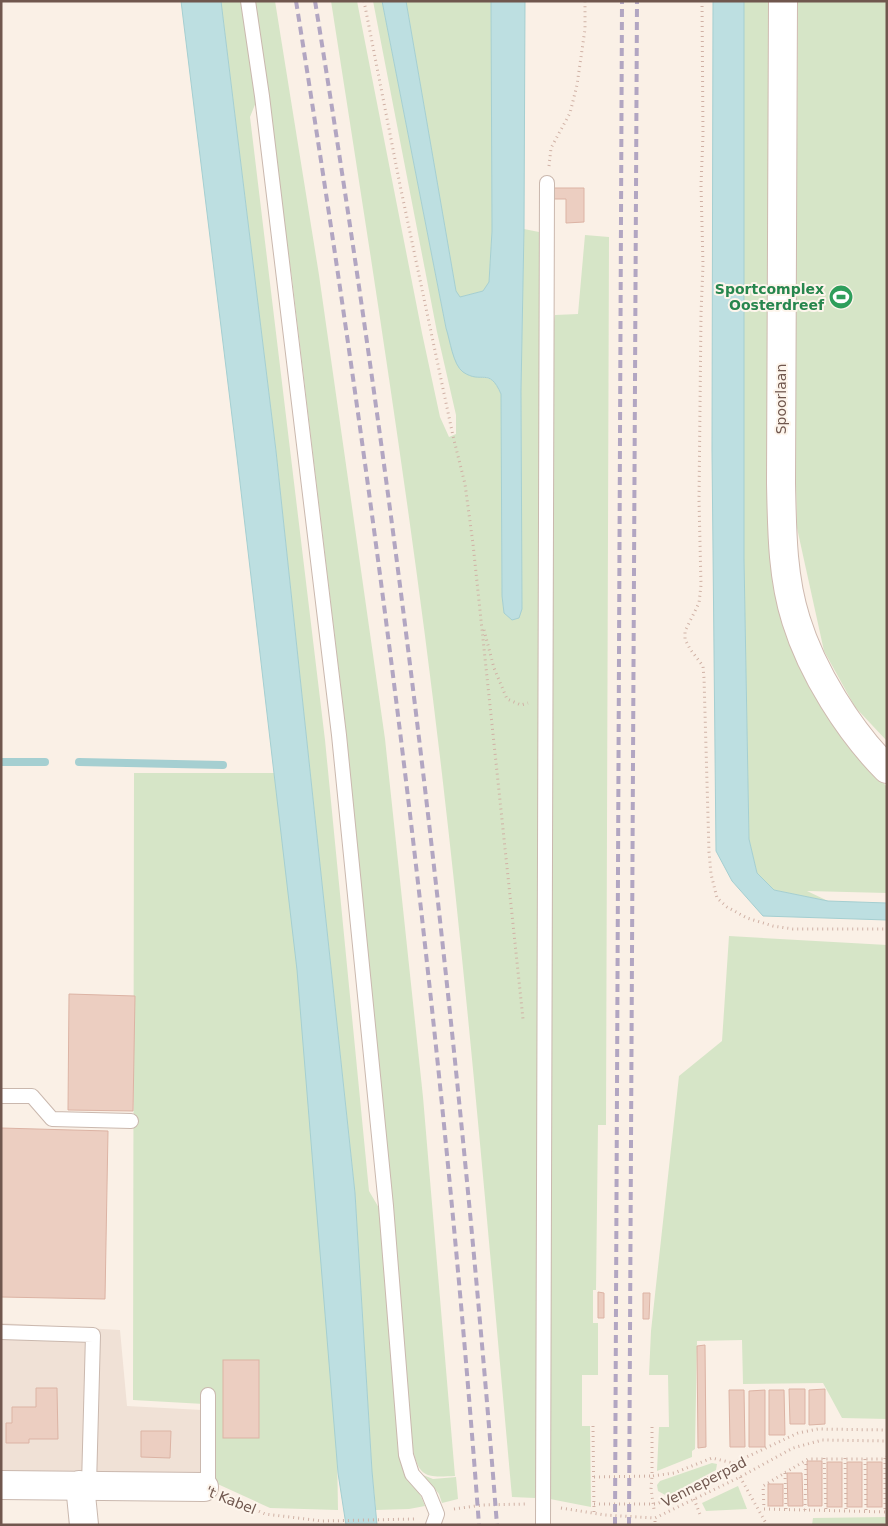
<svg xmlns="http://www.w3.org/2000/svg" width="888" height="1526" font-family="'DejaVu Sans',sans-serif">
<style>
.residential{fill:#f0e1d6}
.green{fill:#d6e5c7}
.water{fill:#bddfe1;stroke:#a5cfd1}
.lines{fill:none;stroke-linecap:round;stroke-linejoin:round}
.stream{stroke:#a5cfd1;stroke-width:8}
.building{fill:#eccec1;stroke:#dcb3a4}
.lane-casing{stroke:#cab8ae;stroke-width:16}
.street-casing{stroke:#cab8ae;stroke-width:30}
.secondary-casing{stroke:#ceb9af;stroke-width:30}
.path{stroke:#d0b1a5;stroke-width:3;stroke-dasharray:1 4;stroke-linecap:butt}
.lane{stroke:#fff;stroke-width:14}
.street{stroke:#fff;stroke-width:28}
.secondary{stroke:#fff;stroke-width:28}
.rail{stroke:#b2a6c2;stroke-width:4;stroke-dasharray:8 5;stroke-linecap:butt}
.labels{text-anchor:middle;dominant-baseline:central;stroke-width:4;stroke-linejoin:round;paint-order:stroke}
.leisure-label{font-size:14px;font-weight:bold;fill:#27864d;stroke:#fdf5ec;text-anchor:end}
.street-label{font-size:14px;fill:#70574e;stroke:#fdf5ec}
</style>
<rect width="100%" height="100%" fill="#faf0e6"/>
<!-- residential -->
<path class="residential" d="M 1,1323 L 120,1330 L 127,1406 L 202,1410 L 206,1477 L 1,1477 Z"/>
<!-- green -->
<g class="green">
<path d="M 221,1 L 241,1 L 256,102 L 250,117 L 325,740 L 369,1191 L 379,1208 L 400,1459 C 406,1476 419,1488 425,1506 L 409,1509 L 376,1510 L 372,1471 L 355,1193 L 276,451 Z"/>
<path d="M 254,1 L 275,1 L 319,275 L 385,739 L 423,1097 L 455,1476 C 428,1477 419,1479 413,1449 L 347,739 L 292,279 Z"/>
<path d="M 331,1 L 357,1 L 422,333 L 440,417 L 449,437 L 456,434 L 456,415 L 437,332 L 373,1 L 382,1 L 446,328 L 476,377 C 492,378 494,378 501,394 L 502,596 L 504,613 L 522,609 L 521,391 L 524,229 L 539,232 L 542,455 L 539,1491 L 535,1498 L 512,1497 C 490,1256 470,1014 442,774 C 412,515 371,258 331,1 Z"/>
<path d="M 406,1 L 491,1 L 492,231 L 489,282 L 483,291 L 460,297 L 456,292 Z"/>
<path d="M 744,1 L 772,1 L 770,453 L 804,671 L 839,733 L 887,787 L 887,893 L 807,891 L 828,901 L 774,890 L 757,873 L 749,839 L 744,559 Z"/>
<path d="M 798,1 L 887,1 L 887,741 L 855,707 L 824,651 L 797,528 L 795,444 Z"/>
<path d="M 585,235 L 609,237 L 606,1125 L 598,1125 L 596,1290 L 593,1290 L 593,1323 L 598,1323 L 598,1375 L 582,1375 L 582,1426 L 590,1426 L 591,1507 L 550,1499 L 551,1467 L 548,1426 L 553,327 L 555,315 L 578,314 Z"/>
<path d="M 134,773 L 287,773 L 334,1266 L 338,1510 L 270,1508 L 211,1481 L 204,1404 L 133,1400 Z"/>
<path d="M 729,936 L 887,945 L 887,1419 L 842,1418 L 823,1383 L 743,1384 L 742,1340 L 697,1341 L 695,1449 L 692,1451 L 692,1457 L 657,1471 L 659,1427 L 669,1427 L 668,1375 L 649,1375 L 651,1331 L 679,1076 L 722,1041 Z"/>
<path d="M 712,1463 L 717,1464 L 716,1470 L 667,1496 L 658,1491 L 657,1485 L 660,1481 Z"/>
<path d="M 423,1475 L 433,1479 L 456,1477 L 458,1499 L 442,1503 L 439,1494 Z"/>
<path d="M 738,1486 L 747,1509 L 706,1511 L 702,1503 Z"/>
<path d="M 887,1517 L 887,1525 L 812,1525 L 813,1518 Z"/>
</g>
<!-- water -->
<g class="water">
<path d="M 181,1 L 221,1 L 276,451 L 355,1193 L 372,1471 L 377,1525 L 346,1525 L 338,1473 L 297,970 L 237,457 Z"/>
<path d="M 382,1 L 406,1 L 456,291 L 460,297 L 483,291 L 489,282 L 492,231 L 491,1 L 525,1 L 524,229 L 521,391 L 522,609 L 519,618 L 512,620 L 504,613 L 502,596 L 501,394 C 489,366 482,385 463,372 C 453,365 450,340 446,328 Z"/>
<path d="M 713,1 L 744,1 L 744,559 L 749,839 L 757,873 L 774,890 L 828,901 L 887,903 L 887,920 L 763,916 L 732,881 L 716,851 L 712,450 Z"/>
</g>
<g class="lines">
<!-- stream -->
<g class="stream">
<path d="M 1,762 L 45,762"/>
<path d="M 79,762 L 223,765"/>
</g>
</g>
<!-- building -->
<g class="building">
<path d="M 552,188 L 584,188 L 584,222 L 566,223 L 566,199 L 553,199 Z"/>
<path d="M 69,994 L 135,996 L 133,1111 L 68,1110 Z"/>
<path d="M 1,1128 L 108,1131 L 105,1299 L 1,1297 Z"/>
<path d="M 598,1292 L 604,1293 L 604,1318 L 598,1318 Z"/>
<path d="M 643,1293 L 650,1293 L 649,1319 L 643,1319 Z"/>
<path d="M 705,1345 L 706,1447 L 698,1448 L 697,1346 Z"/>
<rect x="223" y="1360" width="36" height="78"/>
<path d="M 36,1388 L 57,1388 L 58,1439 L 29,1439 L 29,1443 L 6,1443 L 6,1423 L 12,1423 L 12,1407 L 36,1407 Z"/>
<path d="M 789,1389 L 805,1389 L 805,1424 L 790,1424 Z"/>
<path d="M 825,1389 L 825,1424 L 809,1425 L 809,1390 Z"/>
<path d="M 729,1390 L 744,1390 L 745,1447 L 730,1447 Z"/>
<path d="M 765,1390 L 765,1447 L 749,1447 L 749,1391 Z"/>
<path d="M 769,1390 L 784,1390 L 785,1435 L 769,1435 Z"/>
<path d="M 141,1431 L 171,1431 L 170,1458 L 141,1457 Z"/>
<path d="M 807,1461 L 822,1461 L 822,1506 L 808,1506 Z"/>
<rect x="827" y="1462" width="15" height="45"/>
<rect x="847" y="1462" width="15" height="45"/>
<rect x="867" y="1462" width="15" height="45"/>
<path d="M 787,1473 L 802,1473 L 803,1506 L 788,1506 Z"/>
<rect x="768" y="1484" width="15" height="22"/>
</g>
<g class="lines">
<defs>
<g id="lane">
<path d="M 248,1 L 262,96 L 339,735 L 386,1206 L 406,1455 L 412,1474 L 428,1492 L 437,1514 L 433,1525"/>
<path d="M 1,1096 L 32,1096 L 52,1119 L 131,1121"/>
<path d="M 1,1332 L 93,1335 L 89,1485"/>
<path d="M 204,1487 L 208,1478 L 208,1395"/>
<path d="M 543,1525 L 547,183"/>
</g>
<g id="street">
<path d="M 1,1485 L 204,1487"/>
<path d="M 80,1485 L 84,1525"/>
</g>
<path id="secondary" d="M 783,1 L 781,483 C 782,529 782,576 796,620 C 812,672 849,731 887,769"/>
</defs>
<!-- lane casing -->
<use href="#lane" class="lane-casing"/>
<!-- street casing -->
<use href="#street" class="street-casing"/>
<!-- secondary casing -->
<use href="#secondary" class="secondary-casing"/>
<!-- path -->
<g class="path">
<path d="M 364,1 L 400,185 L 453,436 L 465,484 L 473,544 L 523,1019"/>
<path d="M 702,1 L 703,135 L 701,185 L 703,265 L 701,314 L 699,500 L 701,585 L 699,603 L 685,631 L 685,639 L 690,649 L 703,666 L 704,678 L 709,852 L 711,874 L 717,898 L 727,907 L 747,918 L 773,926 L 793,929 L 887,929"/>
<path d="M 549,166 L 551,148 L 570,113 L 577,85 L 585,29 L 585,1"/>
<path d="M 484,630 L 494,668 L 507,699 L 521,705 L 528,703"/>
<path d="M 593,1426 L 594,1514"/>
<path d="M 652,1427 L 652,1476 L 674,1473 L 712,1458 L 733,1463"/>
<path d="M 887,1457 L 883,1459 L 808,1459 L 763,1486 L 764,1509 L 887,1512"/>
<path d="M 824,1458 L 826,1510"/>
<path d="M 845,1458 L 846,1511"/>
<path d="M 885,1458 L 885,1511"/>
<path d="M 865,1459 L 866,1511"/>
<path d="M 785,1473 L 786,1510"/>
<path d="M 594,1477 L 652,1476 L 651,1489 L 654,1509"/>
<path d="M 740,1477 L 767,1525"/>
<path d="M 227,1497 L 265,1514 L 322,1521 L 414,1519"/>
<path d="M 694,1499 L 701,1517"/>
<path d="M 594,1504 L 657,1504 L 691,1487 L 738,1461 L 798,1433 L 818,1429 L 887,1430"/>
<path d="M 561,1508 L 605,1515 L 655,1518 L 740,1477 L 793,1448 L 822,1440 L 887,1441"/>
<path d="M 454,1509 L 483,1505 L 525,1504"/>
<path d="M 805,1510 L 806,1461"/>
<path d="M 655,1521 L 655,1525"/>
</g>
<!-- lane -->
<use href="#lane" class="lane"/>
<!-- street -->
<use href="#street" class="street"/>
<!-- secondary -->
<use href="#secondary" class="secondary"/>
<!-- rail -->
<g class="rail">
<path d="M 296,1 C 377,507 441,1014 479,1525"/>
<path d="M 315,1 C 397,506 457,1015 497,1525"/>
<path d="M 615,1525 L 622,1"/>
<path d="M 629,1525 L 637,1"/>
</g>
</g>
<!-- icons -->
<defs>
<symbol id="stadium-disc" viewBox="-11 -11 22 22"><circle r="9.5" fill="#2e9e5b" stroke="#fdf5ec"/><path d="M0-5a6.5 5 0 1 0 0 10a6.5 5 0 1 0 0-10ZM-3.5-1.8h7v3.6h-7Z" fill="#fff"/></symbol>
</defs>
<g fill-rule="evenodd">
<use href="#stadium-disc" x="827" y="283" width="28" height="28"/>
</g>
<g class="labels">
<!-- leisure labels -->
<g class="leisure-label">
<text x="824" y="289">Sportcomplex<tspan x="824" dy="16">Oosterdreef</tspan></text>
</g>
<!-- street labels -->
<g class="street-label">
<text transform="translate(781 399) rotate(-90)">Spoorlaan</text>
<text transform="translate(704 1482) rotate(-27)">Venneperpad</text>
<text transform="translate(231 1500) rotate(22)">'t Kabel</text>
</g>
</g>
<!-- border -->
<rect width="888" height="1526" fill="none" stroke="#70574e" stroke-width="5"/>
</svg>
